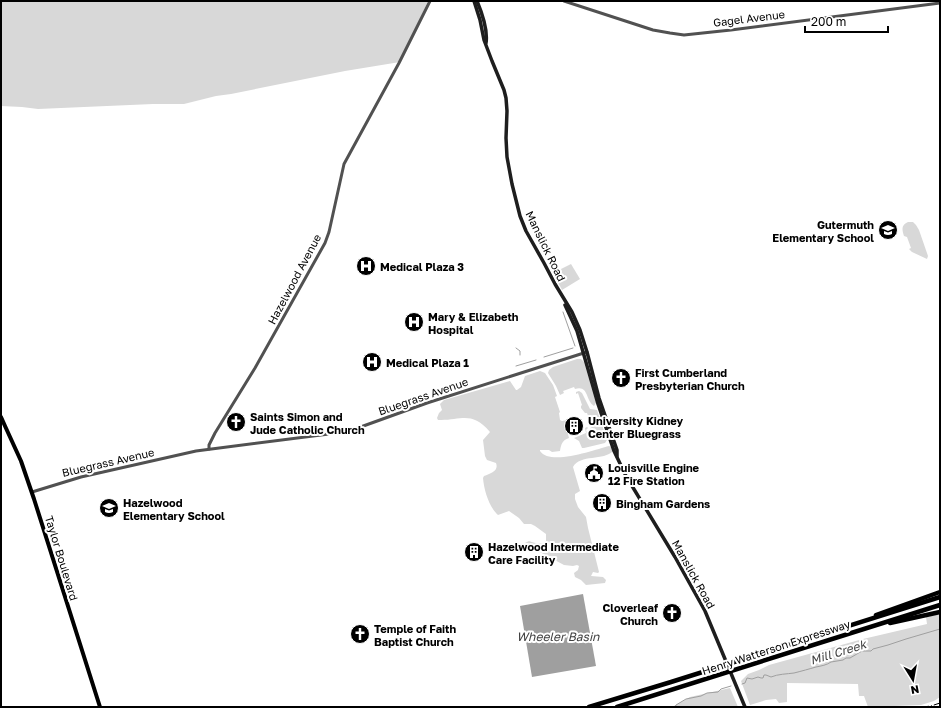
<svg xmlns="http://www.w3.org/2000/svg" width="941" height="708" font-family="'Golos Text',sans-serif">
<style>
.green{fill:#d8d8d8}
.water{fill:#9f9f9f}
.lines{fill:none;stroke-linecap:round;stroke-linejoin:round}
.stream{stroke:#9f9f9f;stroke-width:1}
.tertiary{stroke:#515151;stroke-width:3}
.secondary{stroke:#1e1e1e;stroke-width:3.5}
.primary{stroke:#000;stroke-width:4}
.motorway{stroke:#000;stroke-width:4.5}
.rail{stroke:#000;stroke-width:1;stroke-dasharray:6 2 1 2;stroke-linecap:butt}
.labels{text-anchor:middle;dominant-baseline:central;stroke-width:4;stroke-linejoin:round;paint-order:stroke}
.street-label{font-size:11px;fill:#000;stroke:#fff}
.poi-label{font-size:11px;font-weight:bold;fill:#000;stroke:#fff;text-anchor:start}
.water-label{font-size:12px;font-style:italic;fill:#404040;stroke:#fff}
</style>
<rect width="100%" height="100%" fill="#fff"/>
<!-- green -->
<g class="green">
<path d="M 1,1 L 428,1 L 400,62 L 345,71 L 231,94 L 216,96 L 184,104 L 153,104 L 38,109 L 22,107 L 1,106 Z"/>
<path d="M 908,222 L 913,222 L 916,225 L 919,230 L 928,256 L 927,259 L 912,252 L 909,249 L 911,248 L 907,237 L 904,236 C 902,230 901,225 908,222 Z"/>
<path d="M 571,264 L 580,279 L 562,290 L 553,273 Z"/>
<path d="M 577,359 L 581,359 L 584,362 L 596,403 L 594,406 C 585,400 589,385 575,389 L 574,387 L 563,391 L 564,393 L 560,395 L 556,386 L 548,373 L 549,370 L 553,367 Z"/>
<path d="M 540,371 L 545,373 L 553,385 L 557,396 L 555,397 L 560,412 L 559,413 L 560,420 L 562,421 L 567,420 L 564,425 L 566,426 L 569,438 C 562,440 561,445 560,451 L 552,452 L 549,450 L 540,450 L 540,451 C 550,466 594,450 609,446 L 611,447 L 613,451 C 604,461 580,454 573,467 L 580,491 L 575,494 L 575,499 L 578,507 L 586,517 L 588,528 L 599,572 L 598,573 L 593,572 L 591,576 L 603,577 L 606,580 L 605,583 L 586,585 L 581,580 L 575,577 L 574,573 L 578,570 L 579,566 L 577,565 L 573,566 L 564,565 L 525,544 L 525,543 L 529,541 C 535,543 540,545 546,542 L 546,534 L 535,526 L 531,524 L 524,524 L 519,518 L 509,511 L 498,515 C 489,507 484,490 483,478 L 484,476 C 491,473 499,471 496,463 L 487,460 L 485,456 L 483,440 L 490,432 C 471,410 461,421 438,420 L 437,418 L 439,413 L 442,410 L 440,404 L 444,400 L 510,381 L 516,390 L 517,390 L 521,387 L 525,376 Z"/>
<path d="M 579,391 L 582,393 L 590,409 L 597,410 L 607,440 L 605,443 L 584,448 L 582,448 L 579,441 L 574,438 L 586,433 L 585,428 L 587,427 L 588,428 L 586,430 L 587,433 L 590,432 L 590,428 L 592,427 L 587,413 L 585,413 L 581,408 L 581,406 L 582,405 L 578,393 L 576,394 L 576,392 Z"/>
<path d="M 940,614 L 940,697 L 934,701 L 921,705 L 868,707 L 864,696 L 859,696 L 858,684 L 787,683 L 787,702 L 779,703 L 776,699 L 766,700 L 750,705 L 741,681 L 748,674 L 759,670 L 769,665 L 863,639 L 927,624 L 926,617 Z"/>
<path d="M 730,688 L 738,707 L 652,707 L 674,706 L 690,697 Z"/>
</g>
<!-- water -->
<path class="water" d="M 583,594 L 596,666 L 532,677 L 520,606 Z"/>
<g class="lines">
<!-- stream -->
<g class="stream">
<path d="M 563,312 L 575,346"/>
<path d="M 516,348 L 520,351 L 520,355"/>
<path d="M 544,357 L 573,348"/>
<path d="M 516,366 L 536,360"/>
<path d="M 742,684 L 745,683 L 747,678 L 752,679 L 758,677 L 761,678 L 763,678 L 764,675 L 766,675 L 771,677 C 778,674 787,674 794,673 C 802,671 809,669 816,667 C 821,666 827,665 831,662 L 843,660 L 846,658 L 850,658 L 862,651 L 871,651 L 873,649 L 888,645 L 906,639 L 940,629"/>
<path d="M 675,707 L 676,705 L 686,699 L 701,696 L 707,693 L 718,692 L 721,689 L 731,686"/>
</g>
<!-- tertiary -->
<g class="tertiary">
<path d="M 564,1 L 653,30 L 670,33 L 684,35 L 731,30 L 940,3"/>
<path d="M 209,449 L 209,445 L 215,433 L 255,368 L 325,243 L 329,232 L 344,164 L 399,63 L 430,1"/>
<path d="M 32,492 L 81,477 L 196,451 L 329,434 L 355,429 L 427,403 L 587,352"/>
</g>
<!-- secondary -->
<g class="secondary">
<path d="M 474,1 L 480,20 L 484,40 L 492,61 L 504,90 L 506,98 L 507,111 L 506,138 L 507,157 L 512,184 L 520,216 L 526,231 L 544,263 L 555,284 L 572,312 L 580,330 L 587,352 L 599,398 L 617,450 L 617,456"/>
<path d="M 477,1 C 482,13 488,30 486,43"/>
<path d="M 565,305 L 577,331 L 598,404 L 614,451 L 626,476 L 675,557 L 705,611 L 745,707"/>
</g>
<!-- primary -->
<path class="primary" d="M 1,417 L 5,426 L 21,461 L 34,499 L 100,707"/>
<!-- motorway -->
<g class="motorway">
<path d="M 876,615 L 940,592"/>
<path d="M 890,623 L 940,612"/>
<path d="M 589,707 L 671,682 L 940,597"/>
<path d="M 617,707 L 940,605"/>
</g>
<!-- rail -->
<path class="rail" d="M 923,707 L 931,706 L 940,703"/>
</g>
<!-- icons -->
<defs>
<symbol id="school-disc" viewBox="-11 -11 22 22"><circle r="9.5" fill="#000" stroke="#fff"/><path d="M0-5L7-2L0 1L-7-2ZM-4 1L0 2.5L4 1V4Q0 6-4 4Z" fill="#fff"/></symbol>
<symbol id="hospital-disc" viewBox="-11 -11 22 22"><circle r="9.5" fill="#000" stroke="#fff"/><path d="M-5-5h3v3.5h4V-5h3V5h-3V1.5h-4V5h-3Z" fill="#fff"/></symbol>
<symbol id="church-disc" viewBox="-11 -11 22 22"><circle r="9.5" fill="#000" stroke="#fff"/><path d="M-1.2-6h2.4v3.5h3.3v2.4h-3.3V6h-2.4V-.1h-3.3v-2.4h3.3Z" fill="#fff"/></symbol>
<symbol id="building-disc" viewBox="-11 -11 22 22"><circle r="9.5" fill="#000" stroke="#fff"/><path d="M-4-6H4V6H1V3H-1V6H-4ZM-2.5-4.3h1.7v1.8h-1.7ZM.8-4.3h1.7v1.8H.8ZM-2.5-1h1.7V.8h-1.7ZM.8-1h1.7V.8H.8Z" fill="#fff"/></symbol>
<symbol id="civic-disc" viewBox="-11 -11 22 22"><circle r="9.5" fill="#000" stroke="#fff"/><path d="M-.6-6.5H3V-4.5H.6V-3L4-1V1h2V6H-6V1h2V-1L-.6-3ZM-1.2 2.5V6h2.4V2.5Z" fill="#fff"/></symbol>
</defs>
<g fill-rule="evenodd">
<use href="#school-disc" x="877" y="219" width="22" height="22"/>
<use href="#hospital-disc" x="355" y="255" width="22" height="22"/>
<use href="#hospital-disc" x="403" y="311" width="22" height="22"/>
<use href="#hospital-disc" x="361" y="351" width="22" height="22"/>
<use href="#church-disc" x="610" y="367" width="22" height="22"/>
<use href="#church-disc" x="225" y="411" width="22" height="22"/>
<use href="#building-disc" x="563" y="415" width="22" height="22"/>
<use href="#civic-disc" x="583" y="462" width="22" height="22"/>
<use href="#building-disc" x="591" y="492" width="22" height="22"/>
<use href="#school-disc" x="98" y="497" width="22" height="22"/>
<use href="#building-disc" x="463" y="541" width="22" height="22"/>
<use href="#church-disc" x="661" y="602" width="22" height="22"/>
<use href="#church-disc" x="349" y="623" width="22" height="22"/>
</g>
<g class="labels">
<!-- street labels -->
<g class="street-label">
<text transform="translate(749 18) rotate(-7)">Gagel Avenue</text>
<text transform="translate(546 246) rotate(64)">Manslick Road</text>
<text transform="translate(294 279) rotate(-62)">Hazelwood Avenue</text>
<text transform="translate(423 396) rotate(-19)">Bluegrass Avenue</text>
<text transform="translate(108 462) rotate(-13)">Bluegrass Avenue</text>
<text transform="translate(62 558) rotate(73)">Taylor Boulevard</text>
<text transform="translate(694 574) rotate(61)">Manslick Road</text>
<text transform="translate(776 647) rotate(-18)">Henry Watterson Expressway</text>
</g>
<!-- poi labels -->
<g class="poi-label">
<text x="874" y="224" text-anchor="end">Gutermuth<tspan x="874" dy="13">Elementary School</tspan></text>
<text x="380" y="266">Medical Plaza 3</text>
<text x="428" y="316">Mary &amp; Elizabeth<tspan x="428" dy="13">Hospital</tspan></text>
<text x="386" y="362">Medical Plaza 1</text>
<text x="635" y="372">First Cumberland<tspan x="635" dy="13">Presbyterian Church</tspan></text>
<text x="250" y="416">Saints Simon and<tspan x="250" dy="13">Jude Catholic Church</tspan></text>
<text x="588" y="420">University Kidney<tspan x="588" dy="13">Center Bluegrass</tspan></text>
<text x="608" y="467">Louisville Engine<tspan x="608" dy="13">12 Fire Station</tspan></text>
<text x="123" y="502">Hazelwood<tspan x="123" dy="13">Elementary School</tspan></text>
<text x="616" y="503">Bingham Gardens</text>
<text x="488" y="546">Hazelwood Intermediate<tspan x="488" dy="13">Care Facility</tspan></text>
<text x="658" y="607" text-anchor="end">Cloverleaf<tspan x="658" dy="13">Church</tspan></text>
<text x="374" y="628">Temple of Faith<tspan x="374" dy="13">Baptist Church</tspan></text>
</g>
<!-- water labels -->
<g class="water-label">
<text x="558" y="636">Wheeler Basin</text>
<text transform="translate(838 652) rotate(-17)">Mill Creek</text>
</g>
</g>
<!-- border -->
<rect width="941" height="708" fill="none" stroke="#000000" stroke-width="4"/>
<!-- north arrow -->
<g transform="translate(913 680) rotate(169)" stroke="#ffffff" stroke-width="3" paint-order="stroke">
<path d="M0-3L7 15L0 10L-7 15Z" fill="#000000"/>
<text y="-6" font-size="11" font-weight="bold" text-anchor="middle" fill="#000000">N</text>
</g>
<!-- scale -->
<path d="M805 26v6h83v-6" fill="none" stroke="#000000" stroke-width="2"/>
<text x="811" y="26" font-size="12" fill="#000000" stroke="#ffffff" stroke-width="3" paint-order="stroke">200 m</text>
</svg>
